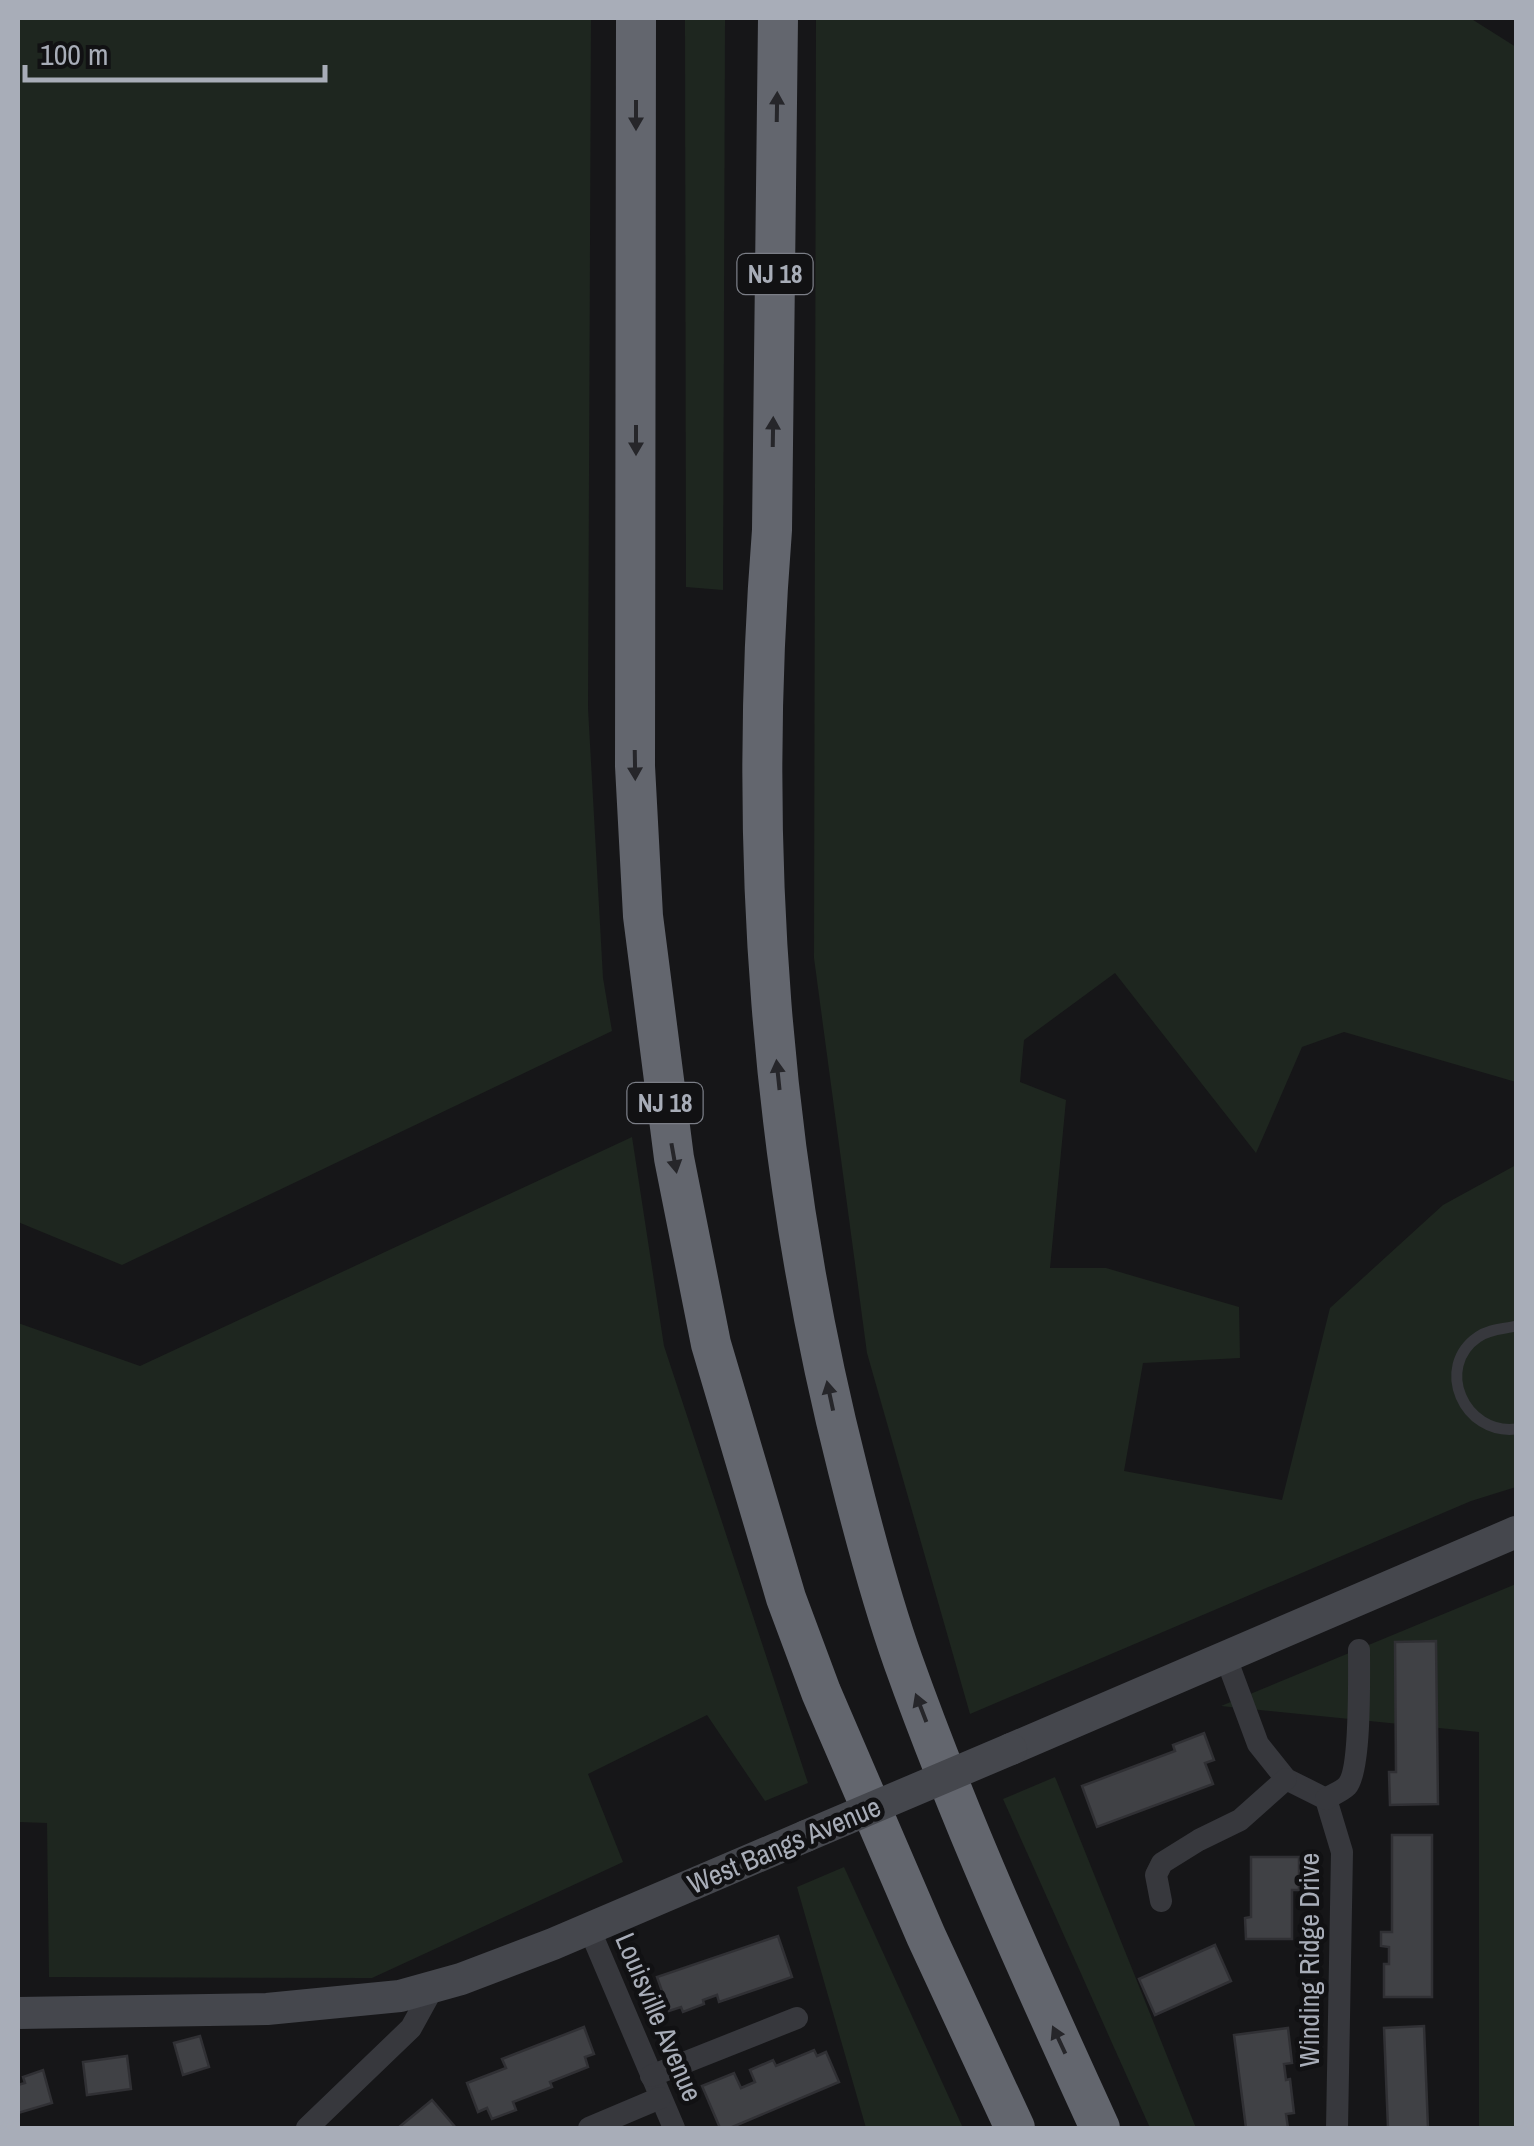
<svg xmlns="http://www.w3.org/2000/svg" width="1534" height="2146" font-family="'Archivo Narrow',sans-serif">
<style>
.green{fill:#1e261f}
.building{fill:#404145;stroke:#303034;stroke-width:2.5}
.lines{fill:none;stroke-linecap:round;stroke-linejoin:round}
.lane{stroke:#37383d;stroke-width:11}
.street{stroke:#37383d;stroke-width:22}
.secondary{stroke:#45474d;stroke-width:32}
.highway{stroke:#63666e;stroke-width:40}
.secondary-bridge{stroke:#45474d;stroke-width:32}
.oneway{fill:#26262a}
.labels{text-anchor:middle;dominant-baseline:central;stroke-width:9;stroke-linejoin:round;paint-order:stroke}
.shield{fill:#111113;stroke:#7b7e86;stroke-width:2.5}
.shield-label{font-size:25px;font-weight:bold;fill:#a8adb8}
.street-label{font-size:28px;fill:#a8adb8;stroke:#111113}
</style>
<rect width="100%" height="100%" fill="#161618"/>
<!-- green -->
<g class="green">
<path d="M 18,18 L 591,18 L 588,708 L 603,978 L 612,1031 L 122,1265 L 18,1222 Z"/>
<path d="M 685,18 L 725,18 L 723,590 L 686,587 Z"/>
<path d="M 816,18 L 1470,18 L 1516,47 L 1516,1082 L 1344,1032 L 1302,1047 L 1256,1153 L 1115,973 L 1024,1040 L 1020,1082 L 1066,1100 L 1050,1268 L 1106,1268 L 1239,1307 L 1240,1358 L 1143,1363 L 1124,1471 L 1282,1500 L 1330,1308 L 1443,1205 L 1516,1165 L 1516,1487 L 1471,1501 L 970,1714 L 867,1353 L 814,958 Z"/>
<path d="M 632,1137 L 664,1346 L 808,1783 L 765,1801 L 707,1715 L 588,1774 L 623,1862 L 372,1978 L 49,1977 L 47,1823 L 18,1822 L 18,1323 L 140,1366 Z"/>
<path d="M 1516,1584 L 1516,2128 L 1479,2128 L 1479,1732 L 1221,1706 Z"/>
<path d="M 1055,1777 L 1196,2128 L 1150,2128 L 1003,1799 Z"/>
<path d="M 844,1867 L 963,2128 L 866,2128 L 797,1887 Z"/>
</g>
<!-- building -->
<g class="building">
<path d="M 1436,1641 L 1438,1804 L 1390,1805 L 1389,1772 L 1396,1772 L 1395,1642 Z"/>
<path d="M 1204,1733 L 1214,1760 L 1205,1763 L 1213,1784 L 1097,1827 L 1082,1786 L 1175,1751 L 1173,1745 Z"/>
<path d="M 1392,1835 L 1432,1835 L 1432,1997 L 1384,1997 L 1384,1964 L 1389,1964 L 1389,1947 L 1381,1946 L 1381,1932 L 1392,1932 Z"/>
<path d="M 1251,1857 L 1299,1857 L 1299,1890 L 1292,1890 L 1292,1939 L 1246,1939 L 1245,1918 L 1251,1917 Z"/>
<path d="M 778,1936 L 792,1977 L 719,2002 L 717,1995 L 703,2000 L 704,2004 L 683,2012 L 681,2007 L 669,2011 L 657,1977 Z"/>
<path d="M 1215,1945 L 1231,1981 L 1155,2015 L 1139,1979 Z"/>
<path d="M 1424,2026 L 1428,2128 L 1388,2128 L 1384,2028 Z"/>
<path d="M 584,2027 L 594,2054 L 585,2057 L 588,2067 L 550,2082 L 552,2087 L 513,2102 L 516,2110 L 492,2119 L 487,2108 L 478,2112 L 467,2083 L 506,2068 L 502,2059 Z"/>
<path d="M 1288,2028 L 1292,2063 L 1284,2064 L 1286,2080 L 1290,2079 L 1294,2113 L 1286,2114 L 1288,2128 L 1246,2128 L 1234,2035 Z"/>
<path d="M 200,2036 L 209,2067 L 183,2075 L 174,2043 Z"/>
<path d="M 814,2050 L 817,2056 L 826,2052 L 839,2082 L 730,2128 L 720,2128 L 702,2086 L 734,2073 L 741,2088 L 755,2082 L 750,2070 L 773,2060 L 776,2066 Z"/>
<path d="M 127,2056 L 131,2089 L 87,2095 L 83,2062 Z"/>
<path d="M 43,2070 L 52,2103 L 18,2113 L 18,2085 L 25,2083 L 23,2077 Z"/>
<path d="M 432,2100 L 456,2128 L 398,2128 Z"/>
</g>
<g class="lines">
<!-- lane -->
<path class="lane" d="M 1516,1326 C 1504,1329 1489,1329 1478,1337 C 1434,1367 1464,1435 1516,1429"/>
<!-- street -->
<g class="street">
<path d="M 1225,1655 L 1258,1744 L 1286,1779 L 1326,1799 L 1342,1852 L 1337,2128"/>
<path d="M 1326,1799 C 1332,1795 1342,1791 1347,1786 C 1361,1771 1359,1674 1359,1650"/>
<path d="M 1161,1901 L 1156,1875 L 1162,1863 L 1199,1840 L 1240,1820 L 1286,1779"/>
<path d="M 589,1928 L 674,2128"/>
<path d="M 651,2076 L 797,2018"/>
<path d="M 307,2128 L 411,2028 L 433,1988"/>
<path d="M 589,2128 L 660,2098"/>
</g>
<!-- secondary -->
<g class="secondary">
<path d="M 1011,1749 L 1516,1532"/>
<path d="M 18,2013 L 267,2009 L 400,1996 L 461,1979 L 553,1944 L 806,1836"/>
</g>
<!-- highway -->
<g class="highway">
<path d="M 636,18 L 635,766 L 643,916 L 674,1158 L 711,1344 L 786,1598 L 821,1692 L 926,1936 L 1015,2128"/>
<path d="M 778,18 L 772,530 C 747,844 770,1164 848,1470 C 864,1534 881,1599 903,1661 C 960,1821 1030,1975 1100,2128"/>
</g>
<!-- secondary-bridge -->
<path class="secondary-bridge" d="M 806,1836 L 1011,1749"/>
</g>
<!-- one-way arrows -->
<defs><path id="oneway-solid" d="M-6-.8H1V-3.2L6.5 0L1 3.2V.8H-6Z" transform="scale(2.5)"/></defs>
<g class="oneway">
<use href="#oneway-solid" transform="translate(777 107) rotate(-89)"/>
<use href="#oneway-solid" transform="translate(636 115) rotate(90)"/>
<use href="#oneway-solid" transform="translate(773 432) rotate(-89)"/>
<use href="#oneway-solid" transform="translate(636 440) rotate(90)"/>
<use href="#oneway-solid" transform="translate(635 765) rotate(89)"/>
<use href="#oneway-solid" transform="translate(778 1075) rotate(-96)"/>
<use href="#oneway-solid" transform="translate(674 1158) rotate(80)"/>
<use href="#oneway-solid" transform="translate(830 1396) rotate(-102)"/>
<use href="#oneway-solid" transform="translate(921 1708) rotate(-111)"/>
<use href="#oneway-solid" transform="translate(1059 2040) rotate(-115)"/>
</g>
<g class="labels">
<!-- shield labels -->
<g class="shield">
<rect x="737.5" y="254" width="75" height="40" rx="8"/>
<rect x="627.5" y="1083" width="75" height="40" rx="8"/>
</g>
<g class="shield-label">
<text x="775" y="274">NJ 18</text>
<text x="665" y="1103">NJ 18</text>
</g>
<!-- street labels -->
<g class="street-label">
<text transform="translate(784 1845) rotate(-23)">West Bangs Avenue</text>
<text transform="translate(1309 1960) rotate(-90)">Winding Ridge Drive</text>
<text transform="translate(659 2017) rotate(67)">Louisville Avenue</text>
</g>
</g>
<!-- border -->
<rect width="1534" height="2146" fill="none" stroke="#a8adb8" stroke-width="40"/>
<!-- scale -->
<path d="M25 65v15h300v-15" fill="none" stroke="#a8adb8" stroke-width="5"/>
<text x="40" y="65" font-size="30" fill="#a8adb8" stroke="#111113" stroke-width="8" paint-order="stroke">100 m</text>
</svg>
